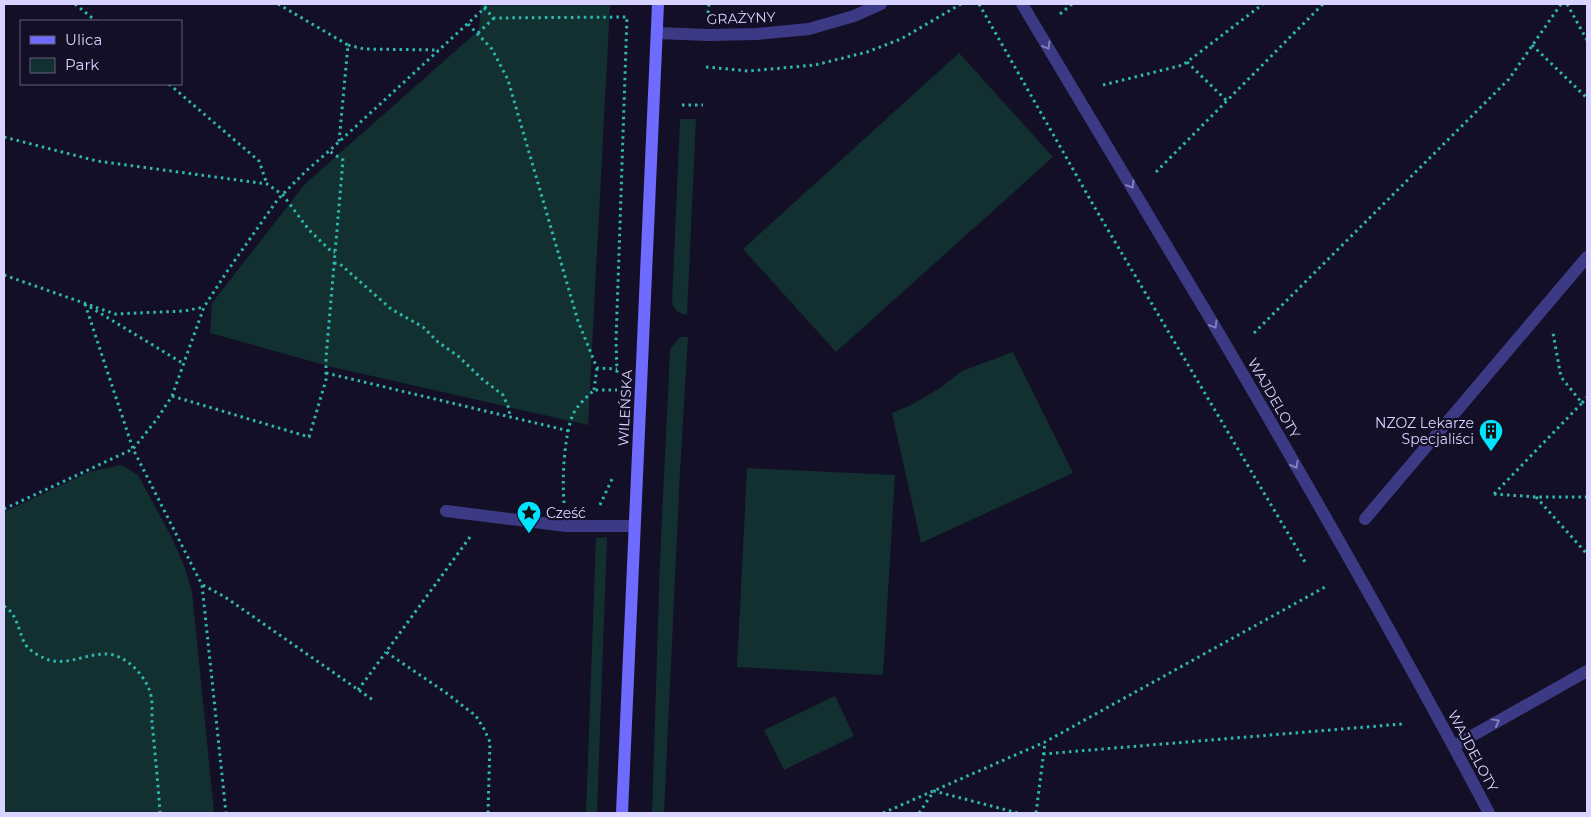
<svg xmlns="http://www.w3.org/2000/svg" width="1591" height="817" font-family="Montserrat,sans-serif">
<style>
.green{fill:#12302f}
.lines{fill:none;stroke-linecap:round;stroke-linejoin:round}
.path{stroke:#2fb8b0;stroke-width:3;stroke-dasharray:2.5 4;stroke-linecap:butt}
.lane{stroke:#3d3a85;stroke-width:12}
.street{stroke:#3d3a85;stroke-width:12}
.secondary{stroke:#6f6bff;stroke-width:12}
.oneway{stroke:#837fbc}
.labels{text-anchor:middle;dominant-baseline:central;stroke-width:4.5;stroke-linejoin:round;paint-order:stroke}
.street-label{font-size:14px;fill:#d9d4ff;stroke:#130f26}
.poi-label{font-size:14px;fill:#d9d4ff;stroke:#130f26;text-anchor:end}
</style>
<rect width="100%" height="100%" fill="#130f26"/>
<!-- green -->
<g class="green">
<path d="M 481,4 L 610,4 L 588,425 L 332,367 L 210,333 L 212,303 L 305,184 L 479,30 Z"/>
<path d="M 959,53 L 1053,157 L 836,352 L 743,249 Z"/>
<path d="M 680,119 L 696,119 L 687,315 C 679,313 675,311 672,303 Z"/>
<path d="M 681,337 L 688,337 L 680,471 L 664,813 L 652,813 L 660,560 L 670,350 L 678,339 Z"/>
<path d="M 1013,352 L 1073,473 L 921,543 L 892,413 L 911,405 L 940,388 L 962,371 Z"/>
<path d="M 121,465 L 138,475 L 171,536 L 184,565 L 192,592 L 214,813 L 4,813 L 4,512 L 89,472 Z"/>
<path d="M 747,468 L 895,475 L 883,675 L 737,667 Z"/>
<path d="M 607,537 L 597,813 L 586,813 L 596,538 Z"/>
<path d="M 835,696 L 854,736 L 784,770 L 764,730 Z"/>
</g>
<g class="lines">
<!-- path -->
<g class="path">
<path d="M 75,4 L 96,21"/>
<path d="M 278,4 L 348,45 L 339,142"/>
<path d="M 979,4 L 1095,208 L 1305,562"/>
<path d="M 1567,4 L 1587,40"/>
<path d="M 484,8 L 494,18 L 627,17 L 616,342 L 617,373"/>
<path d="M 708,13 L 709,4"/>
<path d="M 1060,14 L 1072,4"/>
<path d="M 468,24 L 492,49 L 508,80 L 578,321 L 597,368 L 617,369"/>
<path d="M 478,33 L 494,18"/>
<path d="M 348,45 L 364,49 L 439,50"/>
<path d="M 1532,45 L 1587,98"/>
<path d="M 1187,62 L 1227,101"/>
<path d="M 706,67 L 748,71 L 815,65 L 867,52 L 901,39 L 961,4"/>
<path d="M 169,84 L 259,161 L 267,184"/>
<path d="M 1103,85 L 1183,65 L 1263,4"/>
<path d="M 682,105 L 703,105"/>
<path d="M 4,137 L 97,161 L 267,184 L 283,195 L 309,230 L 332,252 L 335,252"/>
<path d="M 1156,172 L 1323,4"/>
<path d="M 334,263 L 340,264 L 391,309 L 423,327 L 438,342 L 458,356 L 482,379 L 503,395 L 510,411 L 508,416"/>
<path d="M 4,275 L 115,314 L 184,311 L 204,307"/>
<path d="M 85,304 L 133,449 L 202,585 L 226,813"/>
<path d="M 90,307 L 184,364"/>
<path d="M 1254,333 L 1509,79 L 1561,4"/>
<path d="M 326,373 L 569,431"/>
<path d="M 594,390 L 597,368"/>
<path d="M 172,396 L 309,437 L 326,380 L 326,358 L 343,160 L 329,151"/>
<path d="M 1582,403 L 1587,397"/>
<path d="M 1494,494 L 1582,403 L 1561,377 L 1553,333"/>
<path d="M 1494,494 L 1536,497 L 1587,497"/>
<path d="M 1536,497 L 1587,554"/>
<path d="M 564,503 C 562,479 564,439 572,417 C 576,406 586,398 594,390 L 617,390"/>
<path d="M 600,505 L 612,479"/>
<path d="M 4,509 L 133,449 L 157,419 L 172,396 L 204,307 L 228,270 L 278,199 L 306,171 L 329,151 L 489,4"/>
<path d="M 470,537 L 386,652 L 445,692 L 476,716 L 484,729 L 490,742 L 488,813"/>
<path d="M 203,585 L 225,597 L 373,700"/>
<path d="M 4,606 C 17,614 18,629 24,642 C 27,649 37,655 44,658 C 64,668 86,653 107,654 C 125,655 142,672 149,689 C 153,698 152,712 152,722 C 155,753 158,783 160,813"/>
<path d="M 358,690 L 386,652"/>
<path d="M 1043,754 L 1402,724"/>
<path d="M 883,813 L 1045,742 L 1325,587"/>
<path d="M 919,813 L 934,791 L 1018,813"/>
<path d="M 1036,813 L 1045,743"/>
</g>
<!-- lane -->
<path class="lane" d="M 446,511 L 566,526 L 634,526"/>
<!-- street -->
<g class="street">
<path d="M 1022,4 C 1086,113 1153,221 1217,330 C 1311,490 1403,650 1489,813"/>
<path d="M 657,33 L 708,35 L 757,34 L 809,29 L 854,16 L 881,4"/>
<path d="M 1365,519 L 1587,257"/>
<path d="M 1454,746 L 1587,671"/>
</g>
<!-- secondary -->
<path class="secondary" d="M 622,813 L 658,4"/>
</g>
<!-- one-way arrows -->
<defs><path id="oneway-chevron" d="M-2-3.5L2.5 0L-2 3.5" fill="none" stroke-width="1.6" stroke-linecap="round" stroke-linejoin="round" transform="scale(1.25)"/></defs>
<g class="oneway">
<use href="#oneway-chevron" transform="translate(1047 46) rotate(59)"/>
<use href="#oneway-chevron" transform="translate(1131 185) rotate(59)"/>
<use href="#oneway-chevron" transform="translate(1214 325) rotate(59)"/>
<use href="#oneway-chevron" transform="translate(1295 465) rotate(60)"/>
<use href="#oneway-chevron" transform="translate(1496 722) rotate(-29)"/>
</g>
<!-- icons -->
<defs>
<symbol id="building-pin" viewBox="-11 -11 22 30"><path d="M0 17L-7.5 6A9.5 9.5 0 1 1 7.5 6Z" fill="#00e5ff" stroke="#130f26"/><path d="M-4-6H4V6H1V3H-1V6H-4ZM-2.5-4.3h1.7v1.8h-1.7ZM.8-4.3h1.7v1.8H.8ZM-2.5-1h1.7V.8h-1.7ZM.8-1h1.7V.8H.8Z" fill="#111"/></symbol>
<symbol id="sight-pin" viewBox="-11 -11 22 30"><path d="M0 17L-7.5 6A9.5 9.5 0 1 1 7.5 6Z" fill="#00e5ff" stroke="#130f26"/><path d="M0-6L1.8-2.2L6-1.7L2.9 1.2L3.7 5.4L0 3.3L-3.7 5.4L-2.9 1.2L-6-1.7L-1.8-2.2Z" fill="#111"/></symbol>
</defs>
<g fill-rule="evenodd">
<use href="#building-pin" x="1477" y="417" width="28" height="38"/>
<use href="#sight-pin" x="515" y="499" width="28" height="38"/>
</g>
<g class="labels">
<!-- street labels -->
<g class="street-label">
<text transform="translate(741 18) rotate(-2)">GRAŻYNY</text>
<text transform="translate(1274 398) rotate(60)">WAJDELOTY</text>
<text transform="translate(625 408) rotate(-87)">WILEŃSKA</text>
<text transform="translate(1473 751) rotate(62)">WAJDELOTY</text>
</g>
<!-- poi labels -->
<g class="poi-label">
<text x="1474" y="423">NZOZ Lekarze<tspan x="1474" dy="16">Specjaliści</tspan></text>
<text x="546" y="513" text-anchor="start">Cześć</text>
</g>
</g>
<!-- border -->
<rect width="1591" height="817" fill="none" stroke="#d9d4ff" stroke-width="10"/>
<!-- legend -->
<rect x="20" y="20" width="162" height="65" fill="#130f26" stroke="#625e7d"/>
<rect x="30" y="36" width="25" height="8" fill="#6f6bff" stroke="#625e7d"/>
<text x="65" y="45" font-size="15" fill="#d9d4ff">Ulica</text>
<rect x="30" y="58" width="25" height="15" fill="#12302f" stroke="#625e7d"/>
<text x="65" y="70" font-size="15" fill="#d9d4ff">Park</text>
</svg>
